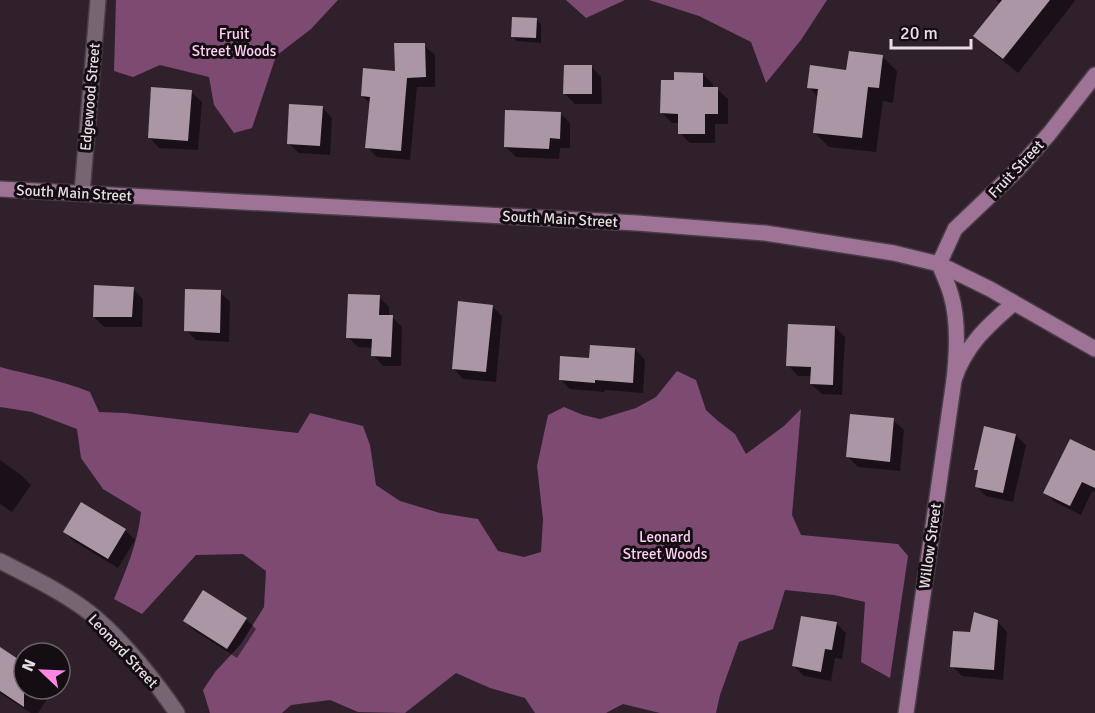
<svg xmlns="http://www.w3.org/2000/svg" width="1095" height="713" font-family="Signika,sans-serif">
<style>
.forest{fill:#7d4a72}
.shadow{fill:#0007}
.building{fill:#aa96a5}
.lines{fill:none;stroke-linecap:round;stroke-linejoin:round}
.street-casing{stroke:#493d47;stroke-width:18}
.secondary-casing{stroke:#493d47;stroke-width:18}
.street{stroke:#776573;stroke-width:15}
.secondary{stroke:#9e7395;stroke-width:15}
.labels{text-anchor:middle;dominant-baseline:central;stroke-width:6;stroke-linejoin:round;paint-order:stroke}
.park-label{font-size:15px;fill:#ffcff4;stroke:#140d12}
.street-label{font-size:15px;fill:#e8dee6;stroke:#140d12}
</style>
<rect width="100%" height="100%" fill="#30202c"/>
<!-- forest -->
<g class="forest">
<path d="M 116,0 L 338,0 L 311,29 L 276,56 L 252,128 L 234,133 L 214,105 L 209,77 L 160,65 L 133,77 L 114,71 Z"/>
<path d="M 566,0 L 625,0 L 586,18 Z"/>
<path d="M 649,0 L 827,0 L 801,40 L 766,83 L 751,42 L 699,16 Z"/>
<path d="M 0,367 C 30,375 61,380 90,392 L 99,412 L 125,413 L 298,433 L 310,413 L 363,426 L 370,445 L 376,485 L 400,501 L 440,513 L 478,519 L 498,551 L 524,557 L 541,552 L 543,519 L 537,466 L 548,415 L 564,407 L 583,415 L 600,419 L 636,408 L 656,397 L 677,371 L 696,380 L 706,410 L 718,421 L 735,434 L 746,454 L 784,426 L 801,409 L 792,515 L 801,535 L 898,544 L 908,556 L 890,678 L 861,662 L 865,602 L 834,595 L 785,590 L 773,629 L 739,642 L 720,695 L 716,713 L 660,713 L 623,704 L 606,713 L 535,713 L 525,698 L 490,688 L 456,673 L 405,713 L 358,712 L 330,700 L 291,705 L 282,713 L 210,713 L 203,690 L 215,672 L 241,644 L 264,607 L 266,571 L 243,554 L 196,555 L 142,614 L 114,599 C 126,571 138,542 141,512 L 103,489 L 81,458 L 77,429 L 32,412 L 0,407 Z"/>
</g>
<!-- shadow -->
<g class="shadow">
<path d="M 996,0 L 1074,0 L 1075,1 L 1018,73 L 990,50 L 975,36 L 1000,4 Z"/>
<path d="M 537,20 L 541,24 L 541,43 L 517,41 L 512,36 Z"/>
<path d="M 424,45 L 435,55 L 435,87 L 417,87 L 410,160 L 377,157 L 367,147 L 371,104 L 362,96 L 396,73 Z"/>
<path d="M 882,56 L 897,71 L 893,103 L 883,101 L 876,152 L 829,147 L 814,132 L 818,97 L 809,87 Z"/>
<path d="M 591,66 L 601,77 L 602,104 L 575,104 L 565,94 Z"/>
<path d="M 703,74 L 713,84 L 713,89 L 717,89 L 728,99 L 728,124 L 715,124 L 715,143 L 690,143 L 680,133 L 680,123 L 672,123 L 662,113 L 676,81 Z"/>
<path d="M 191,92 L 202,102 L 198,150 L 159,148 L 149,137 Z"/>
<path d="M 322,107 L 332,118 L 330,155 L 299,153 L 288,143 Z"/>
<path d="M 560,113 L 570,123 L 570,148 L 560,148 L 559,159 L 516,157 L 506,147 Z"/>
<path d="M 133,289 L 143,299 L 142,327 L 104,327 L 94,317 Z"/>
<path d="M 220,292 L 230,302 L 229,342 L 196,340 L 186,330 Z"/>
<path d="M 379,297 L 389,307 L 389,317 L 392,317 L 402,327 L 401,366 L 383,366 L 373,355 L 373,348 L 358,347 L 348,337 Z"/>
<path d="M 492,306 L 502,316 L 496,382 L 463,379 L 453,368 Z"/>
<path d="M 835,327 L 845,337 L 842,395 L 822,394 L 811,384 L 812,376 L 798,376 L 788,365 Z"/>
<path d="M 635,349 L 645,360 L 643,393 L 605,390 L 604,392 L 570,389 L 560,379 L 590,360 Z"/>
<path d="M 893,420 L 904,430 L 900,471 L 858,467 L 848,457 Z"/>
<path d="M 1016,435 L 1026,445 L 1013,502 L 986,496 L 976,486 L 980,472 L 976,469 Z"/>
<path d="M 1095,453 L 1095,492 L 1092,491 L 1081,515 L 1055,502 L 1045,492 Z"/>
<path d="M 0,460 L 21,475 L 31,485 L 12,512 L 0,504 Z"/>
<path d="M 125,530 L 135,540 L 118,568 L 75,542 L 64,532 Z"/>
<path d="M 246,619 L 256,629 L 237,658 L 195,631 L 184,621 Z"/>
<path d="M 997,621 L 1007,632 L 1003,680 L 962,676 L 952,666 L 972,634 Z"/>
<path d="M 836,623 L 846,633 L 842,659 L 835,658 L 831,681 L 804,676 L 794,666 Z"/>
<path d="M 0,653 L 24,665 L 24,689 L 54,689 L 38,713 L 31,713 L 0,693 Z"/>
</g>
<!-- building -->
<g class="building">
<path d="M 1002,0 L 1050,0 L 1003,59 L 973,36 Z"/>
<path d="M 512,17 L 537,18 L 536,38 L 511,37 Z"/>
<path d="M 394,43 L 425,43 L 426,77 L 407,78 L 401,151 L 365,148 L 370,97 L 361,96 L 363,68 L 395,71 Z"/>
<path d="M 849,51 L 883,55 L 879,88 L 868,87 L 862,138 L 813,133 L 818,89 L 807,88 L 810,65 L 846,70 Z"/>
<path d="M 564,65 L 592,65 L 592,94 L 563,94 Z"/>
<path d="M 674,72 L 703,73 L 703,87 L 718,87 L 718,114 L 705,114 L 705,134 L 678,134 L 678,114 L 660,113 L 661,80 L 674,80 Z"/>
<path d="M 151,87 L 192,90 L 188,141 L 148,138 Z"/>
<path d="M 289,104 L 323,106 L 320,146 L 287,144 Z"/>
<path d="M 505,110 L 561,112 L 560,139 L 550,138 L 549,149 L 504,147 Z"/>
<path d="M 94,285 L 134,287 L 132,317 L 93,317 Z"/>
<path d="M 185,289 L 221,290 L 220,333 L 184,331 Z"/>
<path d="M 348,294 L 380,295 L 379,315 L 393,315 L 391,357 L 371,356 L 372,339 L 346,338 Z"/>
<path d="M 458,301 L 493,305 L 486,372 L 452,369 Z"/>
<path d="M 788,324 L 835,326 L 833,385 L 810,384 L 811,367 L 786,366 Z"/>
<path d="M 590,345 L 635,348 L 633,383 L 595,380 L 595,383 L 559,380 L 560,356 L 589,358 Z"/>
<path d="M 850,414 L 894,418 L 890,462 L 846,457 Z"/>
<path d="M 984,426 L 1016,434 L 1003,493 L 975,487 L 978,470 L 974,470 Z"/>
<path d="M 1070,439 L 1095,451 L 1095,488 L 1082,482 L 1070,506 L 1043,493 Z"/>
<path d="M 81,502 L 126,529 L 108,559 L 63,532 Z"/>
<path d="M 203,590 L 247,618 L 227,649 L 183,621 Z"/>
<path d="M 974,612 L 998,620 L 994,670 L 950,667 L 953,631 L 970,632 Z"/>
<path d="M 801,616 L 837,622 L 832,650 L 825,649 L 821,672 L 792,666 Z"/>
<path d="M 0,647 L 24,663 L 24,707 L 0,691 Z"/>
</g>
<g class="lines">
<defs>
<g id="street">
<path d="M 82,193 L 98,0"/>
<path d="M 0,561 C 31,577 69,595 96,618 C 124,642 156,682 177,713"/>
</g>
<g id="secondary">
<path d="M 0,189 L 637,223 L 765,233 L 894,253 L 939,264 L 990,289 L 1095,349"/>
<path d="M 939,264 L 955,229 L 1017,170 L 1049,134 L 1095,75"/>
<path d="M 939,264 C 943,274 948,284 951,295 C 959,321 957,353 954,380 C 965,346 988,325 1014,303"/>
<path d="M 906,713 L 954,380"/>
</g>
</defs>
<!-- street casing -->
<use href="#street" class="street-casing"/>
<!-- secondary casing -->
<use href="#secondary" class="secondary-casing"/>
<!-- street -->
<use href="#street" class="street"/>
<!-- secondary -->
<use href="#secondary" class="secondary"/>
</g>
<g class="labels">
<!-- park labels -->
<g class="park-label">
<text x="234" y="34">Fruit<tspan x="234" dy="17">Street Woods</tspan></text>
<text x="665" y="537">Leonard<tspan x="665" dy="17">Street Woods</tspan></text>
</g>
<!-- street labels -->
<g class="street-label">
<text transform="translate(90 97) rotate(-85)">Edgewood Street</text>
<text transform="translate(1016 169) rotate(-47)">Fruit Street</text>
<text transform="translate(74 193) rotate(3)">South Main Street</text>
<text transform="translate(560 219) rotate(3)">South Main Street</text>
<text transform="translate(930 546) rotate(-82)">Willow Street</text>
<text transform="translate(123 651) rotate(47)">Leonard Street</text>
</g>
</g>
<!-- north arrow -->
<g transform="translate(42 671) rotate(293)"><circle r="28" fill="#140d12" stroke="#696167" stroke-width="1.5"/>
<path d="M0-4.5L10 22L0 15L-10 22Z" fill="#fb87e5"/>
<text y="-9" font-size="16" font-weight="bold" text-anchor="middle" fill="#e8dee6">N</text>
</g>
<!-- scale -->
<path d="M891 39v9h80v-9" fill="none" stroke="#e8dee6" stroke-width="3"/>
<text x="900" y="39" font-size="18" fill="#e8dee6" stroke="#140d12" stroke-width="4.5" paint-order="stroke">20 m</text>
</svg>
